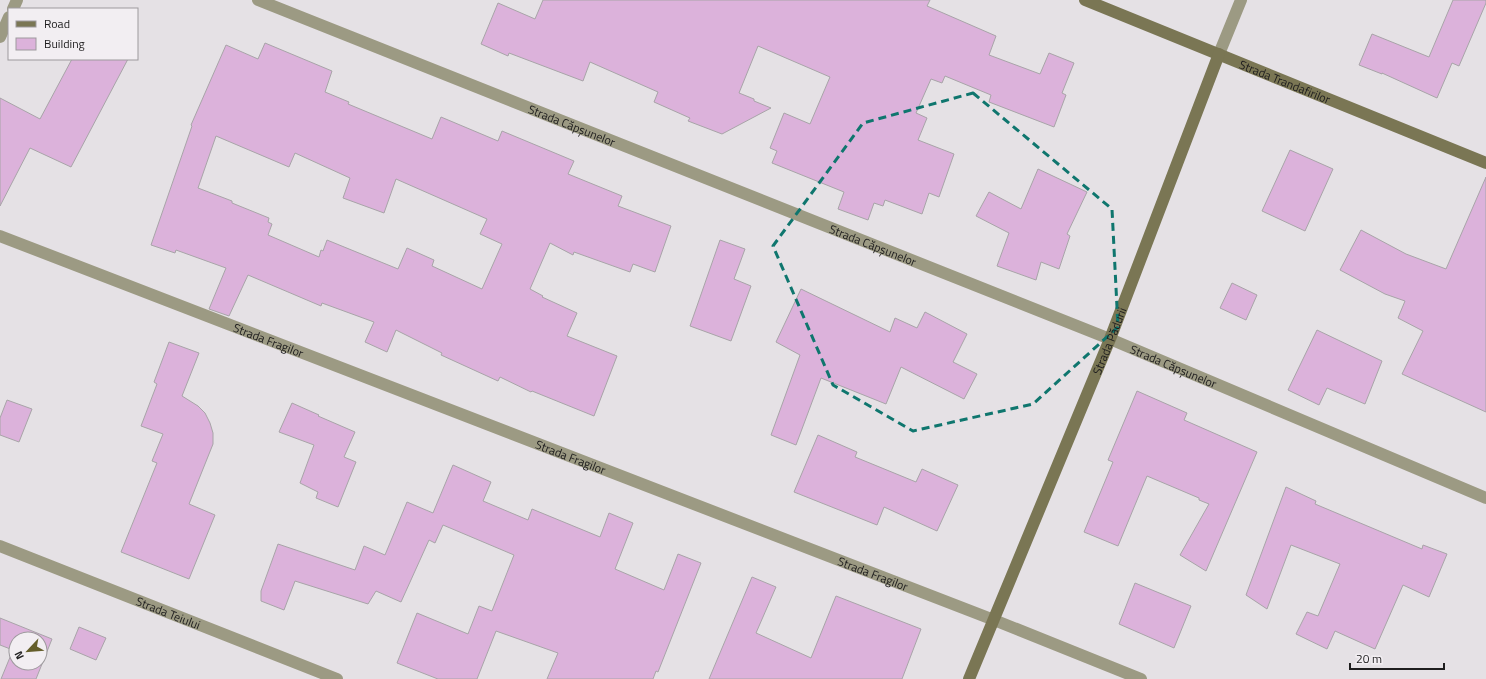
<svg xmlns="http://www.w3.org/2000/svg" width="1486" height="679" font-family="'Titillium Web',sans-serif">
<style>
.building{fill:#dcb2db;stroke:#a8a4a8;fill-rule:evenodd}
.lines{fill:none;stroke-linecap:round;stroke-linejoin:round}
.street{stroke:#9c9a83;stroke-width:12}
.secondary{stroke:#7a7654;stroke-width:12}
.marked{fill:none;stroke:#0f766e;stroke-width:3;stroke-dasharray:8 5;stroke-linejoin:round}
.labels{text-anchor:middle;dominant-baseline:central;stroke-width:3;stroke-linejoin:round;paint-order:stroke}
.street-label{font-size:12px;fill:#1e1d1e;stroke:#f2eef2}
</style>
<rect width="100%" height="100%" fill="#e5e1e5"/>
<!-- building -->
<g class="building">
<path d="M 543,0 L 930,0 L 927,6 L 996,36 L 989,55 L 1040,74 L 1049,53 L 1074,63 L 1062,93 L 1066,95 L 1054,127 L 989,102 L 991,95 L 945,76 L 942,83 L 931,79 L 916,113 L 927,118 L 918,140 L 954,154 L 939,197 L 929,193 L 922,214 L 885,200 L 883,206 L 874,203 L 868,220 L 838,209 L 844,192 L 772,163 L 777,151 L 770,148 L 784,113 L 810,124 L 830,77 L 758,46 L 739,93 L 754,99 L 754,101 L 771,108 L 722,134 L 688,121 L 690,118 L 654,102 L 658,92 L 590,62 L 583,81 L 509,53 L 508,56 L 481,44 L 498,3 L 535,19 Z"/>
<path d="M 1453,0 L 1486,0 L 1486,3 L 1459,66 L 1452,63 L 1437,98 L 1382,73 L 1382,74 L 1359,65 L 1372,34 L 1429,57 Z"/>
<path d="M 265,43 L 332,71 L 325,92 L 349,102 L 348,104 L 432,139 L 441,117 L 498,141 L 502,131 L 574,161 L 568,174 L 622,196 L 618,206 L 671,226 L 655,272 L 633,264 L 630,272 L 574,252 L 573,255 L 550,243 L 530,289 L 543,296 L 542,297 L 577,313 L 567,336 L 617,356 L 594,416 L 532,391 L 531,392 L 500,377 L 498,381 L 441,355 L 442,353 L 396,330 L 387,352 L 365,342 L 374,322 L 322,303 L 321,306 L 248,275 L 229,316 L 209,309 L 226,268 L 176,250 L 175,253 L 151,245 L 192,126 L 191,125 L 226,45 L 258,59 ZM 216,136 L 289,167 L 295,153 L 350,178 L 343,198 L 384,213 L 396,179 L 487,219 L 480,234 L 502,244 L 482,289 L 432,266 L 434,260 L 407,248 L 398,269 L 327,240 L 323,251 L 321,250 L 319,257 L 268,235 L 272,224 L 268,222 L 269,218 L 232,203 L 232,201 L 198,188 Z"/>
<path d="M 72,59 L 128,59 L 71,167 L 30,148 L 0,206 L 0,98 L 40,119 Z"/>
<path d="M 1290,150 L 1333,169 L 1305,231 L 1262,211 Z"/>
<path d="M 1038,169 L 1087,192 L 1067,234 L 1070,236 L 1059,269 L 1041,262 L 1036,280 L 997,266 L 1009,233 L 976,216 L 989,192 L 1021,209 Z"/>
<path d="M 1486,177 L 1486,412 L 1402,374 L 1423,331 L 1398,318 L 1405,301 L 1385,294 L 1340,270 L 1361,230 L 1406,254 L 1446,269 Z"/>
<path d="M 720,240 L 745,249 L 734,279 L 751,286 L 731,341 L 690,326 Z"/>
<path d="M 1232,283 L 1257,295 L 1246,320 L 1220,308 Z"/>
<path d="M 801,289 L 890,332 L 895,318 L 917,328 L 925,312 L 967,334 L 953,362 L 977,374 L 964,399 L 901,367 L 886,404 L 821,378 L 796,445 L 771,435 L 800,355 L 776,342 Z"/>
<path d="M 1317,330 L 1382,361 L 1365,404 L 1327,388 L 1319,405 L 1288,390 Z"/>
<path d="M 169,342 L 199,353 L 182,396 L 198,406 L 205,413 L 210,423 L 213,433 L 213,444 L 189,504 L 215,515 L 189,579 L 121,552 L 157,463 L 152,461 L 163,434 L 141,426 L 157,384 L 154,382 Z"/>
<path d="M 1137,391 L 1187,413 L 1184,420 L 1257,452 L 1206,571 L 1180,555 L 1209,504 L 1199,500 L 1199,498 L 1147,476 L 1118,546 L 1084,532 L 1113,462 L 1108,460 Z"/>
<path d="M 7,400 L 32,409 L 19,442 L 0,435 L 0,418 Z"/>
<path d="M 292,403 L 319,415 L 318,416 L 355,432 L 344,457 L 356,462 L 338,507 L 316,498 L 318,492 L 300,483 L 314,445 L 279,432 Z"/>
<path d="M 818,435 L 857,452 L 855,457 L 916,482 L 922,469 L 958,485 L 937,531 L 884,507 L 877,525 L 794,492 Z"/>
<path d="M 453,465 L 491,482 L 483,501 L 528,520 L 532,509 L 600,537 L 609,513 L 633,523 L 615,569 L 664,590 L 678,554 L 701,563 L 658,672 L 656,671 L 653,679 L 547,679 L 558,653 L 496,631 L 477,679 L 438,679 L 397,663 L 417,613 L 468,634 L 479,606 L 492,611 L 514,555 L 443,525 L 435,543 L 429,540 L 401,602 L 376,591 L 368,604 L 295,581 L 284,610 L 261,601 L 261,591 L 278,544 L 355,570 L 364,546 L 385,555 L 407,502 L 433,513 Z"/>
<path d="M 1286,487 L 1316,501 L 1315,504 L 1422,549 L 1423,545 L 1447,554 L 1429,597 L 1403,585 L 1375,649 L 1335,631 L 1327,649 L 1296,634 L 1307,612 L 1318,616 L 1340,564 L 1291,545 L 1267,609 L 1246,595 Z"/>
<path d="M 752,577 L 776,587 L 756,633 L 811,658 L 836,596 L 921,629 L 902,679 L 709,679 Z"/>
<path d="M 1135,583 L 1191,606 L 1174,648 L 1119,624 Z"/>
<path d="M 0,618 L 52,639 L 36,679 L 1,679 L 13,650 L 0,645 ZM 16,639 L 40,639 L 40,663 L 16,663 Z"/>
<path d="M 79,627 L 106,638 L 96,660 L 70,649 Z"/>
</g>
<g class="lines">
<!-- street -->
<g class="street">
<path id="s1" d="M 258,0 L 1110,339 L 1486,498"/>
<path d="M 13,9 L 17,0"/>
<path d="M 0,37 L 9,17"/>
<path d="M 1219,54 L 1241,0"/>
<path id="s2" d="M 0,236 L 994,620 L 1141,679"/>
<path id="s3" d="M 0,546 L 337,679"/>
</g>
<!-- secondary -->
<g class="secondary">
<path id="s4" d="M 1085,0 L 1486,163"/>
<path id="s5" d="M 969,679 L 1110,339 L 1219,54"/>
</g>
</g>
<!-- marked area -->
<path class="marked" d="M 973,93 L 1112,209 L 1118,327 L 1033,404 L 913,431 L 833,385 L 773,246 L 863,123 Z"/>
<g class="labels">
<!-- street labels -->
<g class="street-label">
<text stroke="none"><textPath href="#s4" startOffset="216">Strada Trandafirilor</textPath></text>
<text stroke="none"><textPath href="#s1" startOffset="338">Strada Căpșunelor</textPath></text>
<text stroke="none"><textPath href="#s1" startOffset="662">Strada Căpșunelor</textPath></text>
<text stroke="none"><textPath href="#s2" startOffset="288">Strada Fragilor</textPath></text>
<text stroke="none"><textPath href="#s5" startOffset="366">Strada Pădurii</textPath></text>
<text stroke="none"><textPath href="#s1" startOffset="986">Strada Căpșunelor</textPath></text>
<text stroke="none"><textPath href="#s2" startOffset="612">Strada Fragilor</textPath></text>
<text stroke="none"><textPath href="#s2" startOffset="936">Strada Fragilor</textPath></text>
<text stroke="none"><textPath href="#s3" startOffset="181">Strada Teiului</textPath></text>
</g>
</g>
<!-- legend -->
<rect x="8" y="8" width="130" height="52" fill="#f2eef2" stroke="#9d9a9d"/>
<rect x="16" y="21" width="20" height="6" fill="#7a7654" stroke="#9d9a9d"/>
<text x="44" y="28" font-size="12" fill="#1e1d1e">Road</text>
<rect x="16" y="38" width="20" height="12" fill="#dcb2db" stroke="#9d9a9d"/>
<text x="44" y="48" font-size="12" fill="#1e1d1e">Building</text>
<!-- north arrow -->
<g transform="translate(28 651) rotate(244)"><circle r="19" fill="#f2eef2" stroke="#9d9a9d"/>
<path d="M0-3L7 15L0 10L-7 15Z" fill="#655e2b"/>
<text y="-6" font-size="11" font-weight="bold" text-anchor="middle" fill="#1e1d1e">N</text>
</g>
<!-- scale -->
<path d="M1350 663v6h94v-6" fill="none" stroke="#1e1d1e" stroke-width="2"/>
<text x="1356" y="663" font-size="12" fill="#1e1d1e" stroke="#f2eef2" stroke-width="3" paint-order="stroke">20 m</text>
</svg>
